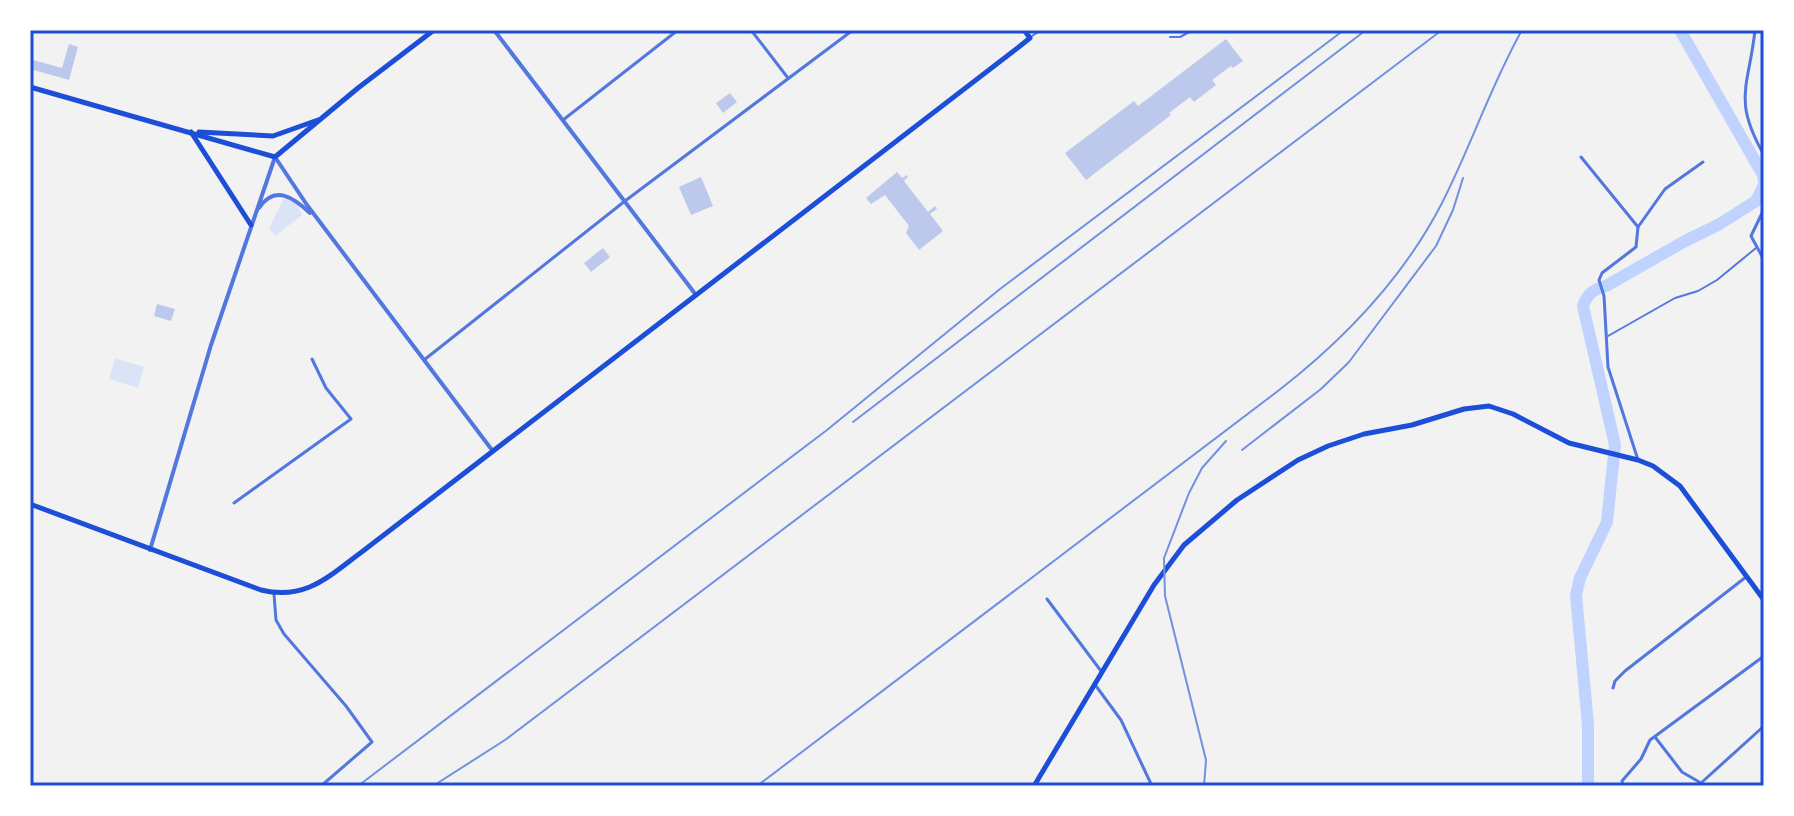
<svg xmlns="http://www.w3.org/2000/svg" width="1794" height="816" font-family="Roboto,sans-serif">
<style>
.green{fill:#dbe4f7}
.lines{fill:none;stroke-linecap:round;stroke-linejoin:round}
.river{stroke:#bfd3fe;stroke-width:12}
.building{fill:#bdc9ec}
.service{stroke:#5277de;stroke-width:2}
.minor{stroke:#5277de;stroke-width:3}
.tertiary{stroke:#5277de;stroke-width:4}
.secondary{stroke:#1d4ed8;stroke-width:5}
.rail{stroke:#7290e2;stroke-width:2}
.neatline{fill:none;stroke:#1d4ed8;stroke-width:3}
</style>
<rect width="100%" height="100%" fill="#f2f2f2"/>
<!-- green -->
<g class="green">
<path d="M 284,198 L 295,201 L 302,215 L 275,236 L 269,228 Z"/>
<path d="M 115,358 L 144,367 L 138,388 L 109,379 Z"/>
</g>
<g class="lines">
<!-- river -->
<g class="river">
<path d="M 1680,30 L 1763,175 L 1764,182"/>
<path d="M 1588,786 L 1588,725 L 1576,595 L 1580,578 L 1607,522 L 1615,445 L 1583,306 C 1587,294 1594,289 1606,286 L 1685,241 L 1718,225 L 1756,201 L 1764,185"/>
</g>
</g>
<!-- building -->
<g class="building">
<path d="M 1226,39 L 1243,61 L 1233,68 L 1231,66 L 1212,80 L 1216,85 L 1194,102 L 1190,97 L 1169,113 L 1171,115 L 1086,180 L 1065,153 L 1134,101 L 1138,106 Z"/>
<path d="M 69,44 L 78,47 L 69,80 L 30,69 L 30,59 L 62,68 Z"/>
<path d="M 730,93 L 737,102 L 723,113 L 716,103 Z"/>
<path d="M 897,172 L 902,178 L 907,175 L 908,177 L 904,181 L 928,212 L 935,206 L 937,209 L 930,214 L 943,231 L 919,250 L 906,233 L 909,226 L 885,195 L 871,204 L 866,198 Z"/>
<path d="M 701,177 L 713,206 L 691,215 L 679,187 Z"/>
<path d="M 603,248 L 610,257 L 591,272 L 584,263 Z"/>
<path d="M 157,304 L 175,309 L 171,321 L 154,316 Z"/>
</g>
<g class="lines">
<!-- service -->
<g class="service">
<path d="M 1032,36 L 1041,30"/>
<path d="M 1170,37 L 1180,37 L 1193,30"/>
<path d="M 1608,336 L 1675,298 L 1698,291 L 1717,280 L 1756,248"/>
</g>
<!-- minor -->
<g class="minor">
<path d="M 751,30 L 788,78"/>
<path d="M 1755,30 C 1749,87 1732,99 1764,155"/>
<path d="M 563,120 L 678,30"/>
<path d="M 1581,157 L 1638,227 L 1636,247 L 1602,273 L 1599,280 L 1604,296 L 1608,367 L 1638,460"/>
<path d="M 1764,209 L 1751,236 L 1764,260"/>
<path d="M 1638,227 L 1665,189 L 1703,162"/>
<path d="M 424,360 L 625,201 L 853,30"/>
<path d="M 234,503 L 351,419 L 326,388 L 312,359"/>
<path d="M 274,594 L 276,620 L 284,634 L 346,706 L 372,742 L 321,786"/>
<path d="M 1047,599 L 1101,671"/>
<path d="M 1096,686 L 1121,720 L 1152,786"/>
<path d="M 1613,688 L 1615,681 L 1625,671 L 1746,577"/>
<path d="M 1655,737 L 1682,772 L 1701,783"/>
<path d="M 1623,786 L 1622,781 L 1641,759 L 1650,740 L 1764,656"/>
<path d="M 1703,786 L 1701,783 L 1764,726"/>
</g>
<!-- tertiary -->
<g class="tertiary">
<path d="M 494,30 L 696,295"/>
<path d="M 275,157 L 307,205 L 492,450"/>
<path d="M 259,208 C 275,184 294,198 310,213"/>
<path d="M 150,550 L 211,345 L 275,157"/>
</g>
<!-- secondary -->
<g class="secondary">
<path d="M 30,87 L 275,157 L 358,88 L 434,30"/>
<path d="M 191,132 L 251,225"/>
<path d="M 199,132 L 273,136 L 318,120"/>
<path d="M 30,504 L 261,590 C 306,601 329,576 363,551 L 1020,46 L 1030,38 L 1024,30"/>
<path d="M 1034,786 L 1154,585 L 1184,545 L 1237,500 L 1298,460 L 1328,446 L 1364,434 L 1412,425 L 1464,409 L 1489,406 L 1513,414 L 1569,443 L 1638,460 L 1653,466 L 1680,486 L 1764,600"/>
</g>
<!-- rail -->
<g class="rail">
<path d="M 853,422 L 1366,30"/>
<path d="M 1242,450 L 1321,389 L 1349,362 L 1436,246 L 1453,210 L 1463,178"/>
<path d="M 358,786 L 827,430 L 1000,289 L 1344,30"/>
<path d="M 433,786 L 505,740 L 1442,30"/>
<path d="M 757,786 L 1278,391 C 1345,339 1403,279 1442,203 C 1471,146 1491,85 1522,30"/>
<path d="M 1204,786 L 1206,760 L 1165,596 L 1164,558 L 1189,493 L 1202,468 L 1226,441"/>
</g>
</g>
<!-- border -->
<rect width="1794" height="816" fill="none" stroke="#ffffff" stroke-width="64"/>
<rect x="32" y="32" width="1730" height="752" class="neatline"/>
</svg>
